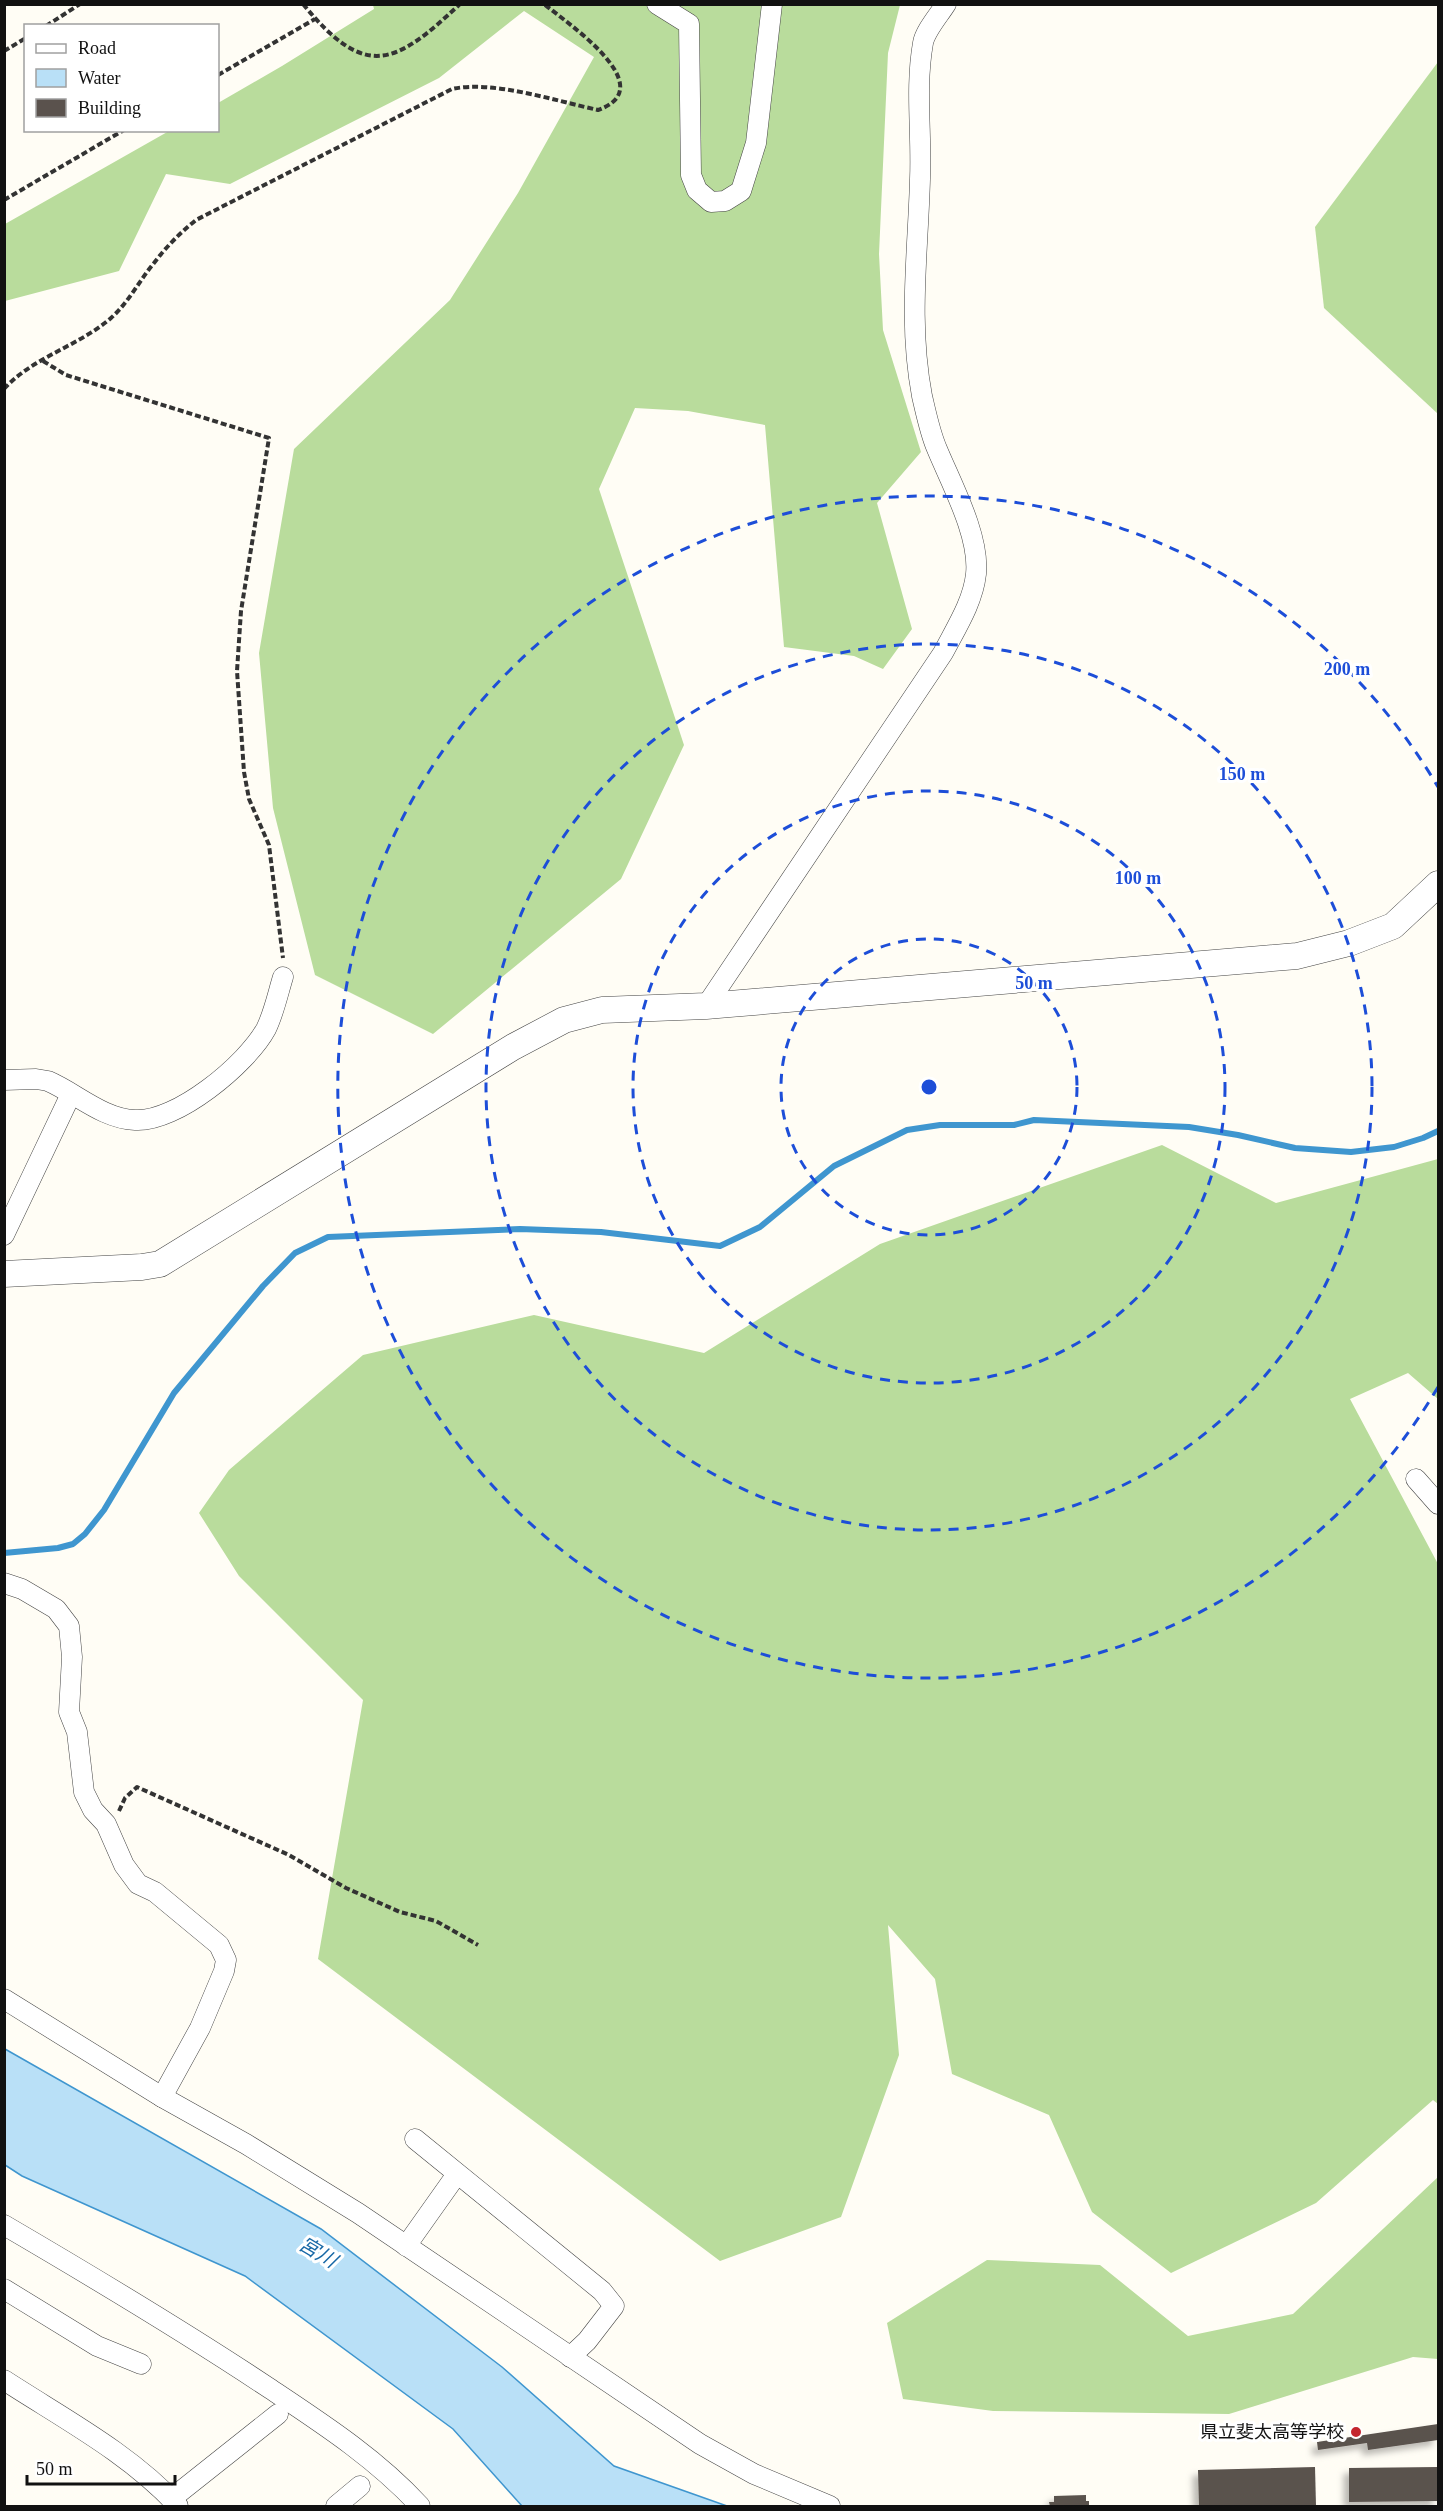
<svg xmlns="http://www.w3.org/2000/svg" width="1443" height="2511" font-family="'Times New Roman','Noto Sans JP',serif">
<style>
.forest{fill:#b9dc9c}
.water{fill:#b9e0f7;stroke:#3f96cf;stroke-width:1.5}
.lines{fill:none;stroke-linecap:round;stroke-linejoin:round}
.stream{stroke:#3f96cf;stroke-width:6}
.building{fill:#5a524d;filter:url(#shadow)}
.minor-casing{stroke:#444;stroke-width:21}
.tertiary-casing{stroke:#444;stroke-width:27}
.path{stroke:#333;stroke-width:4;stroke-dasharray:6 3;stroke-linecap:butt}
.minor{stroke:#fff;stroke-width:20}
.tertiary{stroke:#fff;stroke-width:26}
.ring{fill:none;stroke:#1d4ed8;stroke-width:3;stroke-dasharray:10 8}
.poi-dot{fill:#c4262e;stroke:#fff;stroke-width:2}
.labels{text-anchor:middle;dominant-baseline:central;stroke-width:6;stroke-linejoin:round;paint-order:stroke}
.poi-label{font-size:18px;fill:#111;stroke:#fff;text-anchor:end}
.water-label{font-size:20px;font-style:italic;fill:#1768a6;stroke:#fff}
.centre{fill:#1d4ed8;stroke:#fff;stroke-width:3}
.ring-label{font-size:18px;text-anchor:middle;font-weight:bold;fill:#1d4ed8;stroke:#fff;stroke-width:6;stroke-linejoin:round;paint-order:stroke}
</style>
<defs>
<filter id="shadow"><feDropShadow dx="-5.5" dy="5.5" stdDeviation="3" flood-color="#0004"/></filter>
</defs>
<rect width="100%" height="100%" fill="#fffdf5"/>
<!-- forest -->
<g class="forest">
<path d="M 373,5 L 900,5 L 888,53 L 879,254 L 883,330 L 921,452 L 877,503 L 912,629 L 883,669 L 854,656 L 784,647 L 765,425 L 688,411 L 635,408 L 599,489 L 684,745 L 621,879 L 433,1034 L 315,975 L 273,808 L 259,653 L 294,449 L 450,300 L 518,193 L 594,57 L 524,11 L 439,78 L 230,184 L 166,174 L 119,271 L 5,301 L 5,224 L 169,131 L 218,130 L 218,103 L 282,66 L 374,9 Z"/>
<path d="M 1438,62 L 1438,414 L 1324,308 L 1315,227 Z"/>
<path d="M 1162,1145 L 1276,1203 L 1438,1159 L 1438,1399 L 1408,1373 L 1350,1399 L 1438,1564 L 1438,2104 L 1433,2100 L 1316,2203 L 1171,2273 L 1092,2212 L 1049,2115 L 952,2074 L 935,1979 L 888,1925 L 899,2055 L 841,2217 L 720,2261 L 318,1959 L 363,1700 L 239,1576 L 199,1513 L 229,1470 L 363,1355 L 534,1315 L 704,1353 L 880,1244 Z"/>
<path d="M 1438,2177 L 1438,2359 L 1413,2357 L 1229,2414 L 993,2411 L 903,2399 L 887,2323 L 987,2260 L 1100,2265 L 1188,2336 L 1293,2314 Z"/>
</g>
<!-- water -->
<path class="water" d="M 5,2049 L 321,2229 L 502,2367 L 614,2466 L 727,2506 L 522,2506 L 453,2429 L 245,2276 L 22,2176 L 5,2165 Z"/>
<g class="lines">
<!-- stream -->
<path class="stream" d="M 4,1553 L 58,1548 L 73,1544 L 85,1534 L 104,1510 L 174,1393 L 263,1286 L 295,1253 L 328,1237 L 520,1229 L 601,1232 L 720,1246 L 760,1227 L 834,1166 L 907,1130 L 940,1125 L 1014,1125 L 1034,1120 L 1189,1127 L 1238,1135 L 1295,1148 L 1351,1152 L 1394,1147 L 1423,1138 L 1438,1131"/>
</g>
<!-- building -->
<g class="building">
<path d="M 1438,2424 L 1438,2440 L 1368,2450 L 1367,2443 L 1318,2450 L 1317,2442 Z"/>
<path d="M 1315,2467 L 1316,2506 L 1199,2506 L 1198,2470 Z"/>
<path d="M 1438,2467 L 1438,2501 L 1349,2502 L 1349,2468 Z"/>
<path d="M 1086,2495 L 1086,2501 L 1089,2501 L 1089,2506 L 1050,2506 L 1049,2502 L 1054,2502 L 1054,2496 Z"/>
</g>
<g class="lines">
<defs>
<g id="minor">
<path d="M 657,4 L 689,24 L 691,175 L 697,190 L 711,202 L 725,201 L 741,191 L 756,143 L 772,4"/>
<path d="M 706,1006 L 943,653 C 956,628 973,602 976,574 C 980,536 951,483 937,449 C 930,433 926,413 922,396 C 908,322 918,253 920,179 C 922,134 915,88 923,43 C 925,31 939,15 946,4"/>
<path d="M 4,1080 L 36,1079 L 48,1081 C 76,1093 103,1119 135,1120 C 176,1123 247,1064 266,1029 C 274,1013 278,993 283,977"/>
<path d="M 4,1235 L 71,1094"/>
<path d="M 1416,1479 L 1438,1504"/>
<path d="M 4,1583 L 22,1589 L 56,1609 L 69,1626 L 72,1657 L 69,1712 L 77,1732 L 84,1792 L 93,1810 L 106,1824 L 124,1865 L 138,1884 L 155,1892 L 219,1945 L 226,1960 L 224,1971 L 200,2028 L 162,2097"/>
<path d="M 4,1999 L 162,2097 L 246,2144 L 358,2213 L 700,2444 L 754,2474 L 830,2506"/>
<path d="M 415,2139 L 602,2291 L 614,2306 L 587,2341 L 570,2357"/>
<path d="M 4,2225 C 93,2277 180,2329 266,2386 C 320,2422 376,2458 420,2506"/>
<path d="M 406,2246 L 457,2174"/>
<path d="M 4,2289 L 97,2346 L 141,2364"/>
<path d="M 4,2380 C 64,2419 129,2453 178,2506"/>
<path d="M 171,2499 L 278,2414"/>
<path d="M 336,2506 L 360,2486"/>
</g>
<path id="tertiary" d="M 4,1274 L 142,1267 L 160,1264 L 513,1047 L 564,1020 L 602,1010 L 706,1006 L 1297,956 L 1349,943 L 1393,926 L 1438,884"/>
</defs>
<!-- minor casing -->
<use href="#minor" class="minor-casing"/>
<!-- tertiary casing -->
<use href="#tertiary" class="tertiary-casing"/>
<!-- path -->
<g class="path">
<path d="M 303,4 C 366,81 395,65 460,4"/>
<path d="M 46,26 L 80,4"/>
<path d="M 4,51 L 26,38"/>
<path d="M 218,75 L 315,19"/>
<path d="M 4,200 L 124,130"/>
<path d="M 43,361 L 66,375 L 269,438 L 241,611 L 237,671 L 244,772 L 249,799 L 269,845 L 283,958"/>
<path d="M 4,389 C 33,357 79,346 111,318 C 129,302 139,281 154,263 C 166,247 180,233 196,220 L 452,89 C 493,80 556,101 598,110 C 663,87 567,23 544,4"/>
<path d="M 119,1811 L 125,1798 L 137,1787 L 289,1855 L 346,1888 L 400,1912 L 436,1921 L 478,1945"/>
</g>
<!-- minor -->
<use href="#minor" class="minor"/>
<!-- tertiary -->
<use href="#tertiary" class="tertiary"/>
</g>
<!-- distance rings -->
<g class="ring">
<circle cx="929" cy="1087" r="148"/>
<circle cx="929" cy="1087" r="296"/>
<circle cx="929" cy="1087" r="443"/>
<path d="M1438 1387A591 591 0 1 1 1438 787"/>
</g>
<!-- markers -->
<circle class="poi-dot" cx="1356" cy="2432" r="6"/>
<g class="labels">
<!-- poi labels -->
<g class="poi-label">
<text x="1344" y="2432">県立斐太高等学校</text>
</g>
<!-- water labels -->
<g class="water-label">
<text transform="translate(318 2252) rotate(31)">宮川</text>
</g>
</g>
<circle cx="929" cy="1087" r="9" class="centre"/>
<g class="ring-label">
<text x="1347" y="675">200 m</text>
<text x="1242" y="780">150 m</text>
<text x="1138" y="884">100 m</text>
<text x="1034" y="989">50 m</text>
</g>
<!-- border -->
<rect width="1443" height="2511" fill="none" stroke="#111111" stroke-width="12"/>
<!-- legend -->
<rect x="24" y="24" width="195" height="108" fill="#ffffff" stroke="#a0a0a0" stroke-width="1.5"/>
<rect x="36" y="44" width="30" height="9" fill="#ffffff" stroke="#a0a0a0" stroke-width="1.5"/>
<text x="78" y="54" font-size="18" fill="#111111">Road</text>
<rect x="36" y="69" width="30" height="18" fill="#b9e0f7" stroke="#a0a0a0" stroke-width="1.5"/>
<text x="78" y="84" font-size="18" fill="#111111">Water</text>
<rect x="36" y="99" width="30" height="18" fill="#5a524d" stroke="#a0a0a0" stroke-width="1.5"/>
<text x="78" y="114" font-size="18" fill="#111111">Building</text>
<!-- scale -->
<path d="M27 2475v9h148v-9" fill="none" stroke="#111111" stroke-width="3"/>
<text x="36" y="2475" font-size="18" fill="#111111" stroke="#ffffff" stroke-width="4.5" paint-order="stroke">50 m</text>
</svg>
